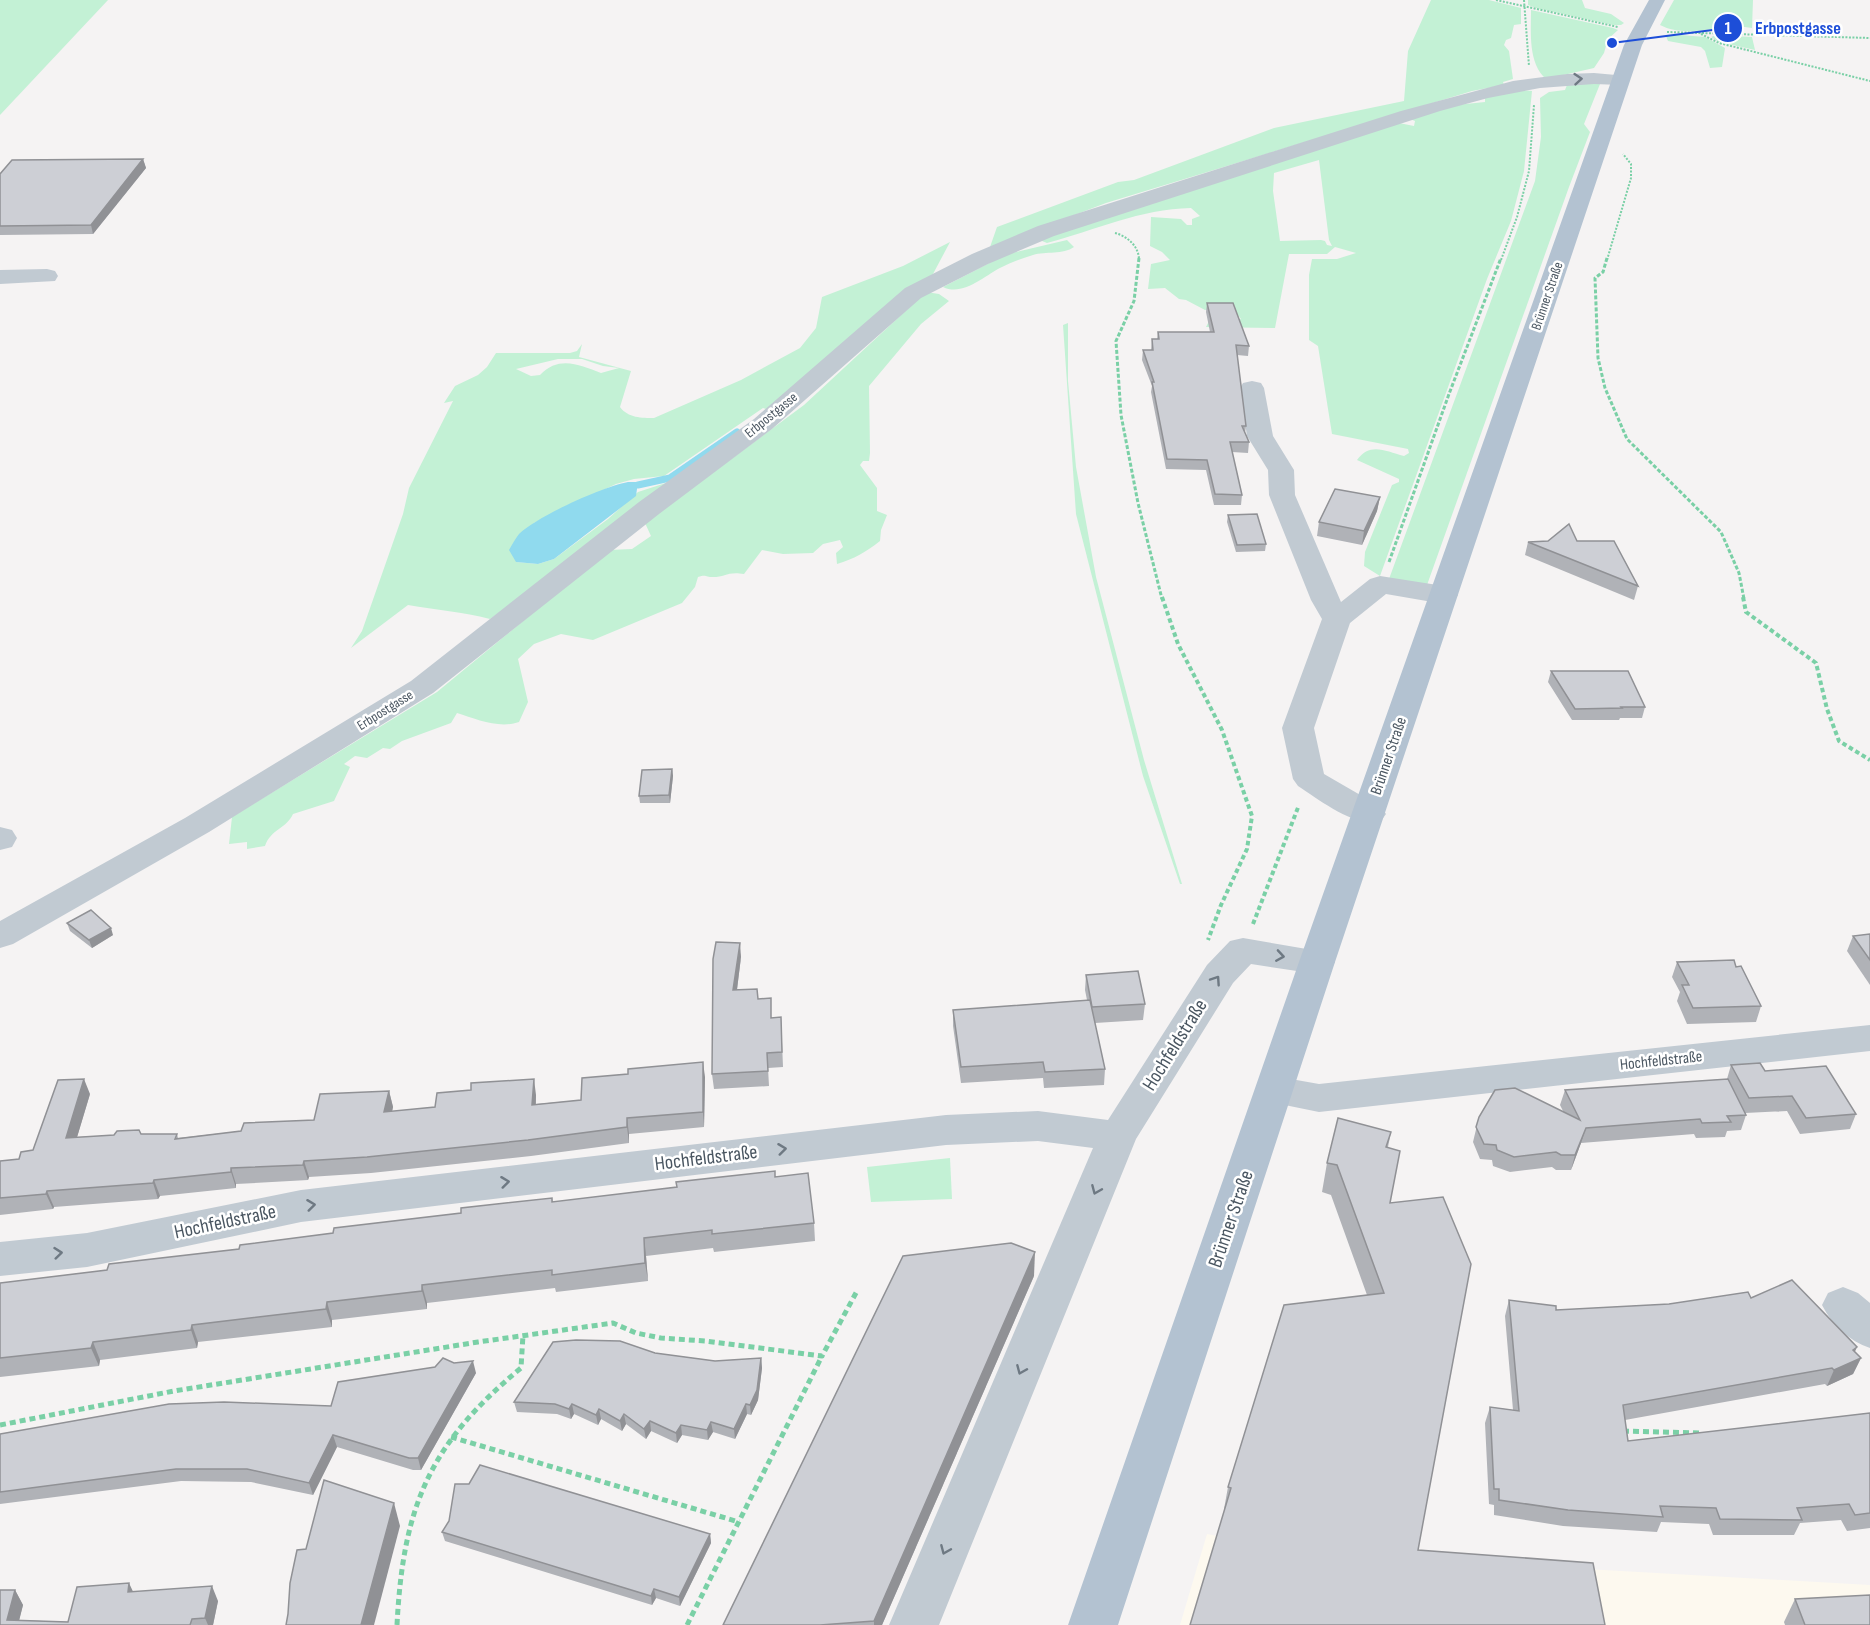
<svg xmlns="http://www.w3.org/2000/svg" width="1870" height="1625" font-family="'Sofia Sans Condensed',sans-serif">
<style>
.commercial{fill:#fdf9ef}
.green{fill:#c3f1d5;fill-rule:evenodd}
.water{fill:#90daee}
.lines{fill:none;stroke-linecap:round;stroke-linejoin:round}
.stream{stroke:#90daee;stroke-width:7}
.path-far3{stroke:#7ad0a6;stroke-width:2;stroke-dasharray:2 1.5;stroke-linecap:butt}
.path-far2{stroke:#7ad0a6;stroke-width:3;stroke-dasharray:4 2;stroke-linecap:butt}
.path-far1{stroke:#7ad0a6;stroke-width:4;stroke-dasharray:4.5 3;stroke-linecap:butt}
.path{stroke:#7ad0a6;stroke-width:5;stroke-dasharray:6 4;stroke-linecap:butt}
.minor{fill:#c1cad2;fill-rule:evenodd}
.major{fill:#b3c2d1;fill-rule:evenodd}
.wall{fill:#b0b2b7}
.shaded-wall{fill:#909195}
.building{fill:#cdcfd5;stroke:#909195;stroke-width:1.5}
.oneway{stroke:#6e7983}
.labels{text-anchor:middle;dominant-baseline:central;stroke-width:5;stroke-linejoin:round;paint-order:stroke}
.far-street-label{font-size:14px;fill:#4a5661;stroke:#fff}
.street-label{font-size:16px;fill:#4a5661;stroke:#fff}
.near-street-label{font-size:20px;fill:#4a5661;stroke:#fff}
.leader{fill:none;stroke:#1d4ed8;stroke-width:2}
.callout-dot{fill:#1d4ed8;stroke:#fff;stroke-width:2}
.mark-label{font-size:18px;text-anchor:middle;font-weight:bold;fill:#fff}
.callout-label{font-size:18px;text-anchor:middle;font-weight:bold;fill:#1d4ed8;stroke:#fff;stroke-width:5;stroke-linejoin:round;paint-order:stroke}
</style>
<rect width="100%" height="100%" fill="#f5f3f3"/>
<!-- commercial -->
<path class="commercial" d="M 1207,1534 L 1304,1553 L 1870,1585 L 1870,1625 L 1180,1625 Z"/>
<!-- green -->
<g class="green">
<path d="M 0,0 L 108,0 L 0,115 Z"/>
<path d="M 1431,0 L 1489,0 L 1521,8 L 1521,24 L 1514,25 L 1511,38 L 1506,40 L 1504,45 L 1509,51 L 1513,79 L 1503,82 L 1504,85 L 1472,91 L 1106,203 L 990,247 L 997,227 L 1118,182 L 1134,180 L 1274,128 L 1404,101 L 1408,51 Z"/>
<path d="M 1528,0 L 1582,0 L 1585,8 L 1611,14 L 1624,23 L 1621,25 L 1613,25 L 1536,8 L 1528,5 Z"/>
<path d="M 1674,0 L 1753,0 L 1752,28 C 1721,22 1689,40 1660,25 Z"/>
<path d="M 1531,10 L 1613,28 L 1618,30 L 1608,39 L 1604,53 L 1594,68 L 1546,79 C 1528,63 1531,33 1531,10 Z"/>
<path d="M 1681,35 L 1705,37 L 1725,48 L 1722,67 L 1710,68 L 1705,51 L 1701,47 L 1668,41 L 1666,36 Z"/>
<path d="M 1716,35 L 1752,37 L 1755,50 L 1719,42 L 1711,37 Z"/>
<path d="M 1596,83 L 1600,84 L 1584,124 L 1590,132 L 1569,187 L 1427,585 L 1389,579 L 1535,181 L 1541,137 L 1540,98 L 1549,92 L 1565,90 L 1567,85 Z"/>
<path d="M 1522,90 L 1532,91 L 1524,171 L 1511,221 L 1487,279 L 1380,576 L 1364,566 L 1365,552 L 1392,485 L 1399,482 L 1399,479 L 1357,460 C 1370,442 1385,451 1404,456 L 1409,453 L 1408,449 L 1332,434 L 1318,346 L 1309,340 L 1309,275 L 1312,259 L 1337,259 L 1356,253 L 1335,247 L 1327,254 L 1289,254 L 1275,328 L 1206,327 L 1209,321 L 1241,319 L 1232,307 L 1205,310 L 1186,300 L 1179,299 L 1165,288 L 1148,289 L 1151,264 L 1170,260 L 1162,252 L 1150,246 L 1151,217 L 1181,219 L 1187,225 L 1192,225 L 1192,219 L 1200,216 L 1191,208 C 1140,209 1096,230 1047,243 L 1037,239 L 1399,123 L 1414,126 L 1415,121 L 1410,119 L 1456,105 L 1485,102 L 1485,96 ZM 1319,160 L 1329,240 L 1332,246 L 1327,245 L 1325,241 L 1321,240 L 1280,241 L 1273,191 L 1274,173 Z"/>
<path d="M 1067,240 L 1074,247 C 1063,255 1046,251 1033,255 C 1023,258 1012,262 1002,267 C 985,275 963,297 943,287 L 1007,254 Z"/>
<path d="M 950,242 L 933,274 L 913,287 L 772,411 L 763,408 L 664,476 L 634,479 L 616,484 L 534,523 L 516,562 L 538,564 L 554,559 L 608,519 L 638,492 L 672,481 L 554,574 L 490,619 C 463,612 436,610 408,605 L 351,648 L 362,631 L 403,514 L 409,488 L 453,401 L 444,403 L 455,386 L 478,375 L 487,367 L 496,353 L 570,353 L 577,351 L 582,344 L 579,357 L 631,371 L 620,407 C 628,418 642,418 654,418 L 741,380 L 800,348 L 816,328 L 822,297 L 903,266 ZM 558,359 L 582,359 L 603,366 L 619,368 L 601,373 C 580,365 559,355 540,375 L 531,376 L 516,369 Z"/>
<path d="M 926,292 L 939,294 L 949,301 L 921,324 L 869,386 L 870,453 L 869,461 L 863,461 L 860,465 L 877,488 L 877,511 L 887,515 L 881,530 L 880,541 C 866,552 854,559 837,564 L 836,553 L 843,547 L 840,540 L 823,544 L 813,553 L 783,554 L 762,550 L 744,574 C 728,571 725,577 713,577 C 706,577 706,574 698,577 L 695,587 L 682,603 L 593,640 L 561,634 L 534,644 L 518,659 L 528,702 L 519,722 C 499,729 476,719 457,713 L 451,723 L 402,741 L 390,749 L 383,748 L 367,758 L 355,756 L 344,764 L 350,767 L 334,801 L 293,814 C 286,829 271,829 265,846 L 247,849 L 247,842 L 229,844 L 232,817 L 437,692 L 609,550 L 632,549 L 651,536 L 645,523 L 804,405 Z"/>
<path d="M 1068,323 L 1068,381 L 1076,467 L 1096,577 L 1144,760 L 1182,884 L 1180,884 L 1143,776 L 1076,514 L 1063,325 Z"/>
<path d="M 950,1158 L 952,1199 L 871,1202 L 867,1167 Z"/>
</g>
<!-- water -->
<path class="water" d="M 628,482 L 638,482 L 636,496 L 554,559 L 538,564 L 516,562 L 509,550 C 512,545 515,539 519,534 C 538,516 602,487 628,482 Z"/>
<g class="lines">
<!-- stream -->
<path class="stream" d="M 638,485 L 670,478 L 737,432"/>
<!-- path-far3 -->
<g class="path-far3">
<path d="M 1496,0 L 1618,27"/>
<path d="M 1524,0 L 1529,66"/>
<path d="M 1667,32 L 1870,38"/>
<path d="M 1701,34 L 1719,43 L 1870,81"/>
<path d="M 1115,233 C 1127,236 1139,246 1139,260"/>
<path d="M 1501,260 L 1517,217 L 1529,171 L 1534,105"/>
<path d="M 1607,260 L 1631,178 L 1631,164 L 1623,154"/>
</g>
<!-- path-far2 -->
<g class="path-far2">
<path d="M 1139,258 L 1134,301 L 1116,341 L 1121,415 L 1138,503 L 1162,599"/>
<path d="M 1607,258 L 1603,272 L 1595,278 L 1598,358 L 1605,388 L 1627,439 L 1721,532 L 1739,573 L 1744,599"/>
<path d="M 1389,562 L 1449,394 L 1501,258"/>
</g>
<!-- path-far1 -->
<g class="path-far1">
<path d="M 1162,597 L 1178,644 L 1222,730 L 1252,816 L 1247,849 L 1221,905 L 1208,940"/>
<path d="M 1743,597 L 1746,612 L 1816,663 L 1827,709 L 1839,741 L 1870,760"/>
<path d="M 1253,924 L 1299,805"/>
</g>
<!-- path -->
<g class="path">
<path d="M 0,1425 L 174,1391 L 478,1342 L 613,1323 L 636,1333 L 661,1338 L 705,1341 L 822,1356 L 857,1291"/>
<path d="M 1623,1431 L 1700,1433"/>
<path d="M 451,1437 L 739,1522"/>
<path d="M 397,1625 C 403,1507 429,1444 521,1368 L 523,1335"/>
<path d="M 687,1625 L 822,1356"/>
</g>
<!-- minor -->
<g class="minor">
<path d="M 1594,73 L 1627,76 L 1630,80 L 1627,84 L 1621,85 L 1594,84 L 1540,88 L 1488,98 L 1440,111 L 1054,236 L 988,264 L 921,298 L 772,429 L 659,514 L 433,693 L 209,832 L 13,944 L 0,948 L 0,921 L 185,818 L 411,681 L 639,502 L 754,419 L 905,288 L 972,254 L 1038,226 L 1401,111 L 1513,81 L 1567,74 Z"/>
<path d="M 47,269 L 55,271 L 58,276 L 55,281 L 0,284 L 0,270 Z"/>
<path d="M 1252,381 L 1261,383 L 1264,388 L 1273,436 L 1294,470 L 1295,495 L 1341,602 L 1370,579 L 1380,576 L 1444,586 L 1454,589 L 1458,595 L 1454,601 L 1444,604 L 1386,594 L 1350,623 L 1314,728 L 1324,774 L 1381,807 L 1386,814 L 1381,821 C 1354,828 1320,800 1298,786 L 1293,779 L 1282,728 L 1322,619 L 1311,600 L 1269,495 L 1268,470 L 1247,436 L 1240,388 L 1243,383 Z"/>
<path d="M 0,827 L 12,830 L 17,838 L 12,847 L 0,850 Z"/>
<path d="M 1243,938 L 1330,953 L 1335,962 L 1330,971 L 1317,974 L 1251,964 L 1233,983 L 1136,1139 L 939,1625 L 889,1625 L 1093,1148 L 1038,1141 L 946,1145 L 301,1222 L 87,1267 L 0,1276 L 0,1242 L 87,1233 L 301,1190 L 946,1115 L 1038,1111 L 1108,1120 L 1207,965 L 1230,941 Z"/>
<path d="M 1870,1025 L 1870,1051 L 1319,1112 L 1260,1100 L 1255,1090 L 1260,1080 L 1274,1076 L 1319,1084 Z"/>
<path d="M 1843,1287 L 1858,1293 L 1870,1303 L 1870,1348 C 1849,1341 1832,1325 1822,1305 L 1828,1293 Z"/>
</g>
<!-- major -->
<path class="major" d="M 1649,0 L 1665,0 L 1642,45 L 1335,962 L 1118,1625 L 1068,1625 L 1299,962 L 1624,45 Z"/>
</g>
<!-- wall -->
<g class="wall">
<path d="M 143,159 L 146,168 L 93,234 L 0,235 L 0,174 Z"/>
<path d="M 1207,303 L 1249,346 L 1248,356 L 1237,355 L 1246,426 L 1245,433 L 1249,442 L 1248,453 L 1232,452 L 1242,495 L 1241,505 L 1214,505 L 1206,470 L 1166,469 L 1151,392 L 1152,386 L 1142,360 L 1143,350 L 1151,350 L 1152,339 L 1157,339 L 1158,332 L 1210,332 L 1206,312 Z"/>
<path d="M 1380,497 L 1377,511 L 1362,545 L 1317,536 L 1319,522 Z"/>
<path d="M 1228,515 L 1266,544 L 1265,551 L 1236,552 L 1227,522 Z"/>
<path d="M 1577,541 L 1638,586 L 1634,600 L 1525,555 L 1528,542 Z"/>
<path d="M 1551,671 L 1645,707 L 1642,718 L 1620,718 L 1619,720 L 1572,720 L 1548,682 Z"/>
<path d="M 672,769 L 673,776 L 670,803 L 640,803 L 639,796 Z"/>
<path d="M 67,923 L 113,935 L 92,948 L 70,931 Z"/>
<path d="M 1870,934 L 1870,985 L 1847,951 L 1853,936 Z"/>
<path d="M 741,957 L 737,990 L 758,999 L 772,1018 L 781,1017 L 783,1067 L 768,1068 L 769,1086 L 714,1089 L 712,1074 Z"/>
<path d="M 1677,962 L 1761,1006 L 1756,1022 L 1687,1024 L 1677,1001 L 1680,992 L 1672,977 Z"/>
<path d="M 1086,975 L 1145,1004 L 1143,1020 L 1095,1023 L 1105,1069 L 1104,1085 L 1044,1088 L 1043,1078 L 961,1083 L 953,1026 L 953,1010 L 1087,1000 L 1085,990 Z"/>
<path d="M 1731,1065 L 1765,1071 L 1856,1114 L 1850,1129 L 1800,1134 L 1787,1111 L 1745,1113 L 1746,1115 L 1741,1130 L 1727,1131 L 1725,1137 L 1696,1138 L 1694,1134 L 1581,1143 L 1571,1170 L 1556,1170 L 1552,1167 L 1510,1172 L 1493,1166 L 1492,1160 L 1480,1159 L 1473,1142 L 1479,1117 L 1564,1113 L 1560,1105 L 1565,1090 L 1727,1079 Z"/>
<path d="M 705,1077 L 704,1127 L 629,1134 L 629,1143 L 531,1156 L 371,1173 L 309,1177 L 308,1180 L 236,1184 L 236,1188 L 160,1196 L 158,1199 L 54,1207 L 53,1209 L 0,1215 L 0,1161 L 19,1159 L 33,1150 L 90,1094 L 77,1137 L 141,1134 L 177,1134 L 178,1138 L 241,1131 L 314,1120 L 389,1091 L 393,1107 L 392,1112 L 536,1095 L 536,1104 L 581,1100 Z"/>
<path d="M 1391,1132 L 1388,1147 L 1390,1203 L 1418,1550 L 1605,1625 L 1224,1509 L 1228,1487 L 1367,1295 L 1331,1195 L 1322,1192 L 1327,1163 Z"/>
<path d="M 775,1177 L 814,1223 L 815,1241 L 714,1252 L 713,1248 L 646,1256 L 648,1281 L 556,1292 L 555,1288 L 427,1303 L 427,1309 L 332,1320 L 332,1327 L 198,1342 L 197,1348 L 100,1360 L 99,1366 L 0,1377 L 0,1283 L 107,1270 L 552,1198 L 553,1202 Z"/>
<path d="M 1034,1276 L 882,1625 L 723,1625 Z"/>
<path d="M 1751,1298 L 1855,1352 L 1861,1358 L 1853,1374 L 1827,1386 L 1825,1384 L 1625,1420 L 1628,1441 L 1870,1413 L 1870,1528 L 1847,1531 L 1841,1520 L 1800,1523 L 1794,1535 L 1713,1535 L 1709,1524 L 1661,1522 L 1657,1532 L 1563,1526 L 1494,1515 L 1494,1505 L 1489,1504 L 1485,1423 L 1490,1407 L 1513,1410 L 1505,1316 L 1509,1300 L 1556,1310 L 1669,1304 Z"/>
<path d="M 655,1353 L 715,1361 L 761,1358 L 762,1368 L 758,1400 L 751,1415 L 747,1414 L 735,1439 L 713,1432 L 708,1440 L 682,1435 L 677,1443 L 651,1431 L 646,1439 L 626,1424 L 622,1431 L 601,1419 L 598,1425 L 574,1414 L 571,1419 L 557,1414 L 517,1412 L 514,1402 Z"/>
<path d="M 435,1367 L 476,1373 L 421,1470 L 413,1470 L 337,1447 L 313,1495 L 251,1482 L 181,1481 L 0,1504 L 0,1434 L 331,1406 Z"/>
<path d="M 442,1532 L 710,1534 L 711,1543 L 680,1606 L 656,1598 L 652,1605 L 445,1541 Z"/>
<path d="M 15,1590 L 23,1605 L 19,1620 L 68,1622 L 133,1591 L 218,1601 L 213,1625 L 0,1625 Z"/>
<path d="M 1795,1599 L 1870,1625 L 1785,1625 L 1784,1622 Z"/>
</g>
<!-- shaded-wall -->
<g class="shaded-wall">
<path d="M 143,159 L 146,168 L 93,234 L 91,225 Z"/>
<path d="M 1380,497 L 1377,511 L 1362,545 L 1364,531 Z"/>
<path d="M 672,769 L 673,776 L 670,803 L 669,795 Z"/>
<path d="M 111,928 L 113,935 L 92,948 L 89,940 Z"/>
<path d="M 740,943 L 741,957 L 735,1005 L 733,990 Z"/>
<path d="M 703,1062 L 705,1077 L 704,1127 L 703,1112 Z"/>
<path d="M 84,1079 L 90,1094 L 72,1154 L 66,1138 Z"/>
<path d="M 534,1079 L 536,1095 L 535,1120 L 532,1105 Z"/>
<path d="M 389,1091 L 393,1107 L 388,1128 L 384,1112 Z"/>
<path d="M 627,1118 L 629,1134 L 629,1143 L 627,1127 Z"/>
<path d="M 1586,1128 L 1581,1143 L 1571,1170 L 1575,1155 Z"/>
<path d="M 304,1161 L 309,1177 L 308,1180 L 303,1165 Z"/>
<path d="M 231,1168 L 236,1184 L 236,1188 L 231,1172 Z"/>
<path d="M 154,1180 L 160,1196 L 158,1199 L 153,1183 Z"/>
<path d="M 47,1191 L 54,1207 L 53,1209 L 46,1194 Z"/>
<path d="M 644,1238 L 646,1256 L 648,1281 L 645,1263 Z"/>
<path d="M 1035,1252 L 1034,1276 L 882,1625 L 874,1625 L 874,1621 Z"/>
<path d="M 422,1285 L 427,1303 L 427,1309 L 422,1291 Z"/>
<path d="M 327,1302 L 332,1320 L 332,1327 L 326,1309 Z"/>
<path d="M 192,1325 L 198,1342 L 197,1348 L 191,1330 Z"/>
<path d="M 93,1342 L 100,1360 L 99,1366 L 91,1348 Z"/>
<path d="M 1857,1347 L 1850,1363 L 1861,1358 L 1853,1374 L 1827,1386 L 1834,1370 L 1853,1350 Z"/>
<path d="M 761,1358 L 762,1368 L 758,1400 L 751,1415 L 750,1405 Z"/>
<path d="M 473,1361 L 476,1373 L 421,1470 L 418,1458 Z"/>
<path d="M 572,1404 L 574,1414 L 571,1419 L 569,1409 Z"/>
<path d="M 746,1404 L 747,1414 L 735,1439 L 734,1429 Z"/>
<path d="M 599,1409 L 601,1419 L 598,1425 L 596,1415 Z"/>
<path d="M 624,1414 L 626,1424 L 622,1431 L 620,1421 Z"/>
<path d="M 650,1421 L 651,1431 L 646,1439 L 644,1429 Z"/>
<path d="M 711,1422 L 713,1432 L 708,1440 L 707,1430 Z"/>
<path d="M 681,1425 L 682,1435 L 677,1443 L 676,1433 Z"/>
<path d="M 333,1435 L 337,1447 L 313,1495 L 309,1483 Z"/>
<path d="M 394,1503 L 400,1526 L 374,1625 L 361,1625 Z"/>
<path d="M 710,1534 L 711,1543 L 680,1606 L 679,1597 Z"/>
<path d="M 129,1583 L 136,1598 L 128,1592 Z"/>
<path d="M 212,1586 L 218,1601 L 213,1625 L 208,1625 L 205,1618 Z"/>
<path d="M 654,1589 L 656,1598 L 652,1605 L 651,1596 Z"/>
<path d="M 15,1590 L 23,1605 L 18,1625 L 7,1620 Z"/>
</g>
<!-- building -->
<g class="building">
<path d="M 143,159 L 91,225 L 0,226 L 0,174 L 12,160 Z"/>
<path d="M 1207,303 L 1233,303 L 1249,346 L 1236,345 L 1246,426 L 1242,426 L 1249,442 L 1230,442 L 1242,495 L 1215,494 L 1207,460 L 1167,459 L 1152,382 L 1154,382 L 1143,350 L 1153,350 L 1152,339 L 1159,339 L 1158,332 L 1214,332 Z"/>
<path d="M 1335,489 L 1380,497 L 1364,531 L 1319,522 Z"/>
<path d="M 1257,514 L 1266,544 L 1237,545 L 1228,515 Z"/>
<path d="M 1569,524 L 1577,541 L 1614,541 L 1638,586 L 1528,542 L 1548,541 Z"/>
<path d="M 1551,671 L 1628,671 L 1645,707 L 1621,707 L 1622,708 L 1575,709 Z"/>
<path d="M 672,769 L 669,795 L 639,796 L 642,770 Z"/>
<path d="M 91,910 L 111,928 L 89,940 L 67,923 Z"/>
<path d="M 1870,934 L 1870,960 L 1853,936 Z"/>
<path d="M 716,942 L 740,943 L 733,990 L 757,989 L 758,999 L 771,998 L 771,1018 L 781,1017 L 782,1052 L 767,1053 L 768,1071 L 712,1074 L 713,959 Z"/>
<path d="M 1734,960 L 1736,967 L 1741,966 L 1761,1006 L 1693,1008 L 1682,985 L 1689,985 L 1677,962 Z"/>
<path d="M 1138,971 L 1145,1004 L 1092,1007 L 1086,975 Z"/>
<path d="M 1090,1000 L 1105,1069 L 1045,1072 L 1043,1062 L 961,1067 L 953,1010 Z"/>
<path d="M 703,1062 L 703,1112 L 627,1118 L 627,1127 L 528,1140 L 367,1157 L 304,1161 L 303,1165 L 231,1168 L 231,1172 L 154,1180 L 153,1183 L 47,1191 L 46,1194 L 0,1198 L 0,1161 L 19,1159 L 21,1152 L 33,1150 L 58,1080 L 84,1079 L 66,1138 L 114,1135 L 117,1131 L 139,1130 L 141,1134 L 177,1134 L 175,1139 L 241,1131 L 244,1123 L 314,1120 L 320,1094 L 389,1091 L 384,1112 L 435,1107 L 437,1093 L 471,1090 L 471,1083 L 534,1079 L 532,1105 L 581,1100 L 582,1078 L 628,1074 L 628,1069 Z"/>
<path d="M 1760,1063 L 1765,1071 L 1826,1066 L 1856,1114 L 1806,1118 L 1792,1096 L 1749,1098 L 1731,1065 Z"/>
<path d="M 1728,1079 L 1746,1115 L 1727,1116 L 1731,1122 L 1702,1123 L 1700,1119 L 1586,1128 L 1575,1155 L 1561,1155 L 1556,1152 L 1514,1157 L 1497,1150 L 1496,1145 L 1484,1144 L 1476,1127 L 1479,1117 L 1495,1090 L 1515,1088 L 1580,1120 L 1565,1090 Z"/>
<path d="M 1338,1118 L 1391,1132 L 1386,1147 L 1400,1151 L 1390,1203 L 1443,1197 L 1471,1264 L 1418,1550 L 1593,1563 L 1605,1625 L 1190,1625 L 1231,1488 L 1228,1487 L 1284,1305 L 1384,1293 L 1337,1165 L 1327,1163 Z"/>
<path d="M 775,1171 L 775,1177 L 808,1173 L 814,1223 L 712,1234 L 712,1230 L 644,1238 L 645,1263 L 552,1275 L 552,1270 L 422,1285 L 422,1291 L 327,1302 L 326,1309 L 192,1325 L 191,1330 L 93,1342 L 91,1348 L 0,1358 L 0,1283 L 107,1270 L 109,1264 L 239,1249 L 240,1245 L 333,1233 L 334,1228 L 461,1213 L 461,1208 L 552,1198 L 552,1202 L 677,1187 L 676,1182 Z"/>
<path d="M 1011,1243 L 1035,1252 L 874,1621 L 820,1625 L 723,1625 L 903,1256 Z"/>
<path d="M 1792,1280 L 1857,1347 L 1853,1350 L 1861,1358 L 1834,1370 L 1832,1368 L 1623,1405 L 1628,1441 L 1870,1413 L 1870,1513 L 1855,1515 L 1849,1504 L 1797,1508 L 1802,1520 L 1720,1519 L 1716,1508 L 1660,1506 L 1663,1517 L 1568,1510 L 1499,1500 L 1499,1489 L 1494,1489 L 1490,1407 L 1519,1411 L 1509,1300 L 1556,1306 L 1556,1310 L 1669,1304 L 1748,1292 L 1751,1298 Z"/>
<path d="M 576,1340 L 620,1341 L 655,1353 L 715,1361 L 761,1358 L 757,1390 L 750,1405 L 746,1404 L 734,1429 L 711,1422 L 707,1430 L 681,1425 L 676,1433 L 650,1421 L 644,1429 L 624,1414 L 620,1421 L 599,1409 L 596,1415 L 572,1404 L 569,1409 L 555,1404 L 514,1402 L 553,1342 Z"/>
<path d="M 443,1358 L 454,1363 L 473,1361 L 418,1458 L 409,1458 L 333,1435 L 309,1483 L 247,1469 L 176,1469 L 0,1492 L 0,1434 L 169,1404 L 224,1402 L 331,1406 L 338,1382 L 435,1367 Z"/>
<path d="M 480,1465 L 710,1534 L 679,1597 L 654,1589 L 651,1596 L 442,1532 L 449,1521 L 455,1484 L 469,1484 Z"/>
<path d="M 324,1480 L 394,1503 L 361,1625 L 286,1625 L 288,1614 L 290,1583 L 297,1550 L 306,1549 Z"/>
<path d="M 129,1583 L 128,1592 L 212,1586 L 205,1618 L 192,1619 L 190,1625 L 0,1625 L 0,1590 L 15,1590 L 7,1620 L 68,1622 L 77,1587 Z"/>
<path d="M 1870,1595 L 1870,1625 L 1805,1625 L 1795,1599 Z"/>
</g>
<!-- one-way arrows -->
<defs><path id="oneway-chevron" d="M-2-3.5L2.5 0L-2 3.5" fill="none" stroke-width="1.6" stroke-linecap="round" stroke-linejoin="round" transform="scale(1.5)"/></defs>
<g class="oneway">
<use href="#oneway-chevron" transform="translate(1578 79) rotate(-5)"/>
<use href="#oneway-chevron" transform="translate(1280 956) rotate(9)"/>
<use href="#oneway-chevron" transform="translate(1216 980) rotate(-56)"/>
<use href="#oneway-chevron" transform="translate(782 1149) rotate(-7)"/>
<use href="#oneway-chevron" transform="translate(505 1182) rotate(-7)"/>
<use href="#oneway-chevron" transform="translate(1096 1190) rotate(113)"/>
<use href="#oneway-chevron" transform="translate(311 1205) rotate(-7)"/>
<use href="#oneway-chevron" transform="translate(58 1253) rotate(-6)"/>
<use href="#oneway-chevron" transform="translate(1021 1370) rotate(113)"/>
<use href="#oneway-chevron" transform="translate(945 1550) rotate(113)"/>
</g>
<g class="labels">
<!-- far-street labels -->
<g class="far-street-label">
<text transform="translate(1547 296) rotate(-71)">Brünner Straße</text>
<text transform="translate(771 415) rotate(-39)">Erbpostgasse</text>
<text transform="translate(385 710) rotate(-32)">Erbpostgasse</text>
</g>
<!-- street labels -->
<g class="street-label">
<text transform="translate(1389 756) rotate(-71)">Brünner Straße</text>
<text transform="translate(1661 1061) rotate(-6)">Hochfeldstraße</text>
</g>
<!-- near-street labels -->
<g class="near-street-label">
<text transform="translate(1175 1045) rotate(-58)">Hochfeldstraße</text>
<text transform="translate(706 1158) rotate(-7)">Hochfeldstraße</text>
<text transform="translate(1231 1219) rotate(-71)">Brünner Straße</text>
<text transform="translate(225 1222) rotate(-12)">Hochfeldstraße</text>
</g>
</g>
<!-- callouts -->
<path class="leader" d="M1612 43L1728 28"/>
<g class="callout-dot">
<circle cx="1612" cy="43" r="6"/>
<circle cx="1728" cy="28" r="15"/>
</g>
<g class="mark-label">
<text x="1728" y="34">1</text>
</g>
<g class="callout-label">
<text x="1798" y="34">Erbpostgasse</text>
</g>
</svg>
